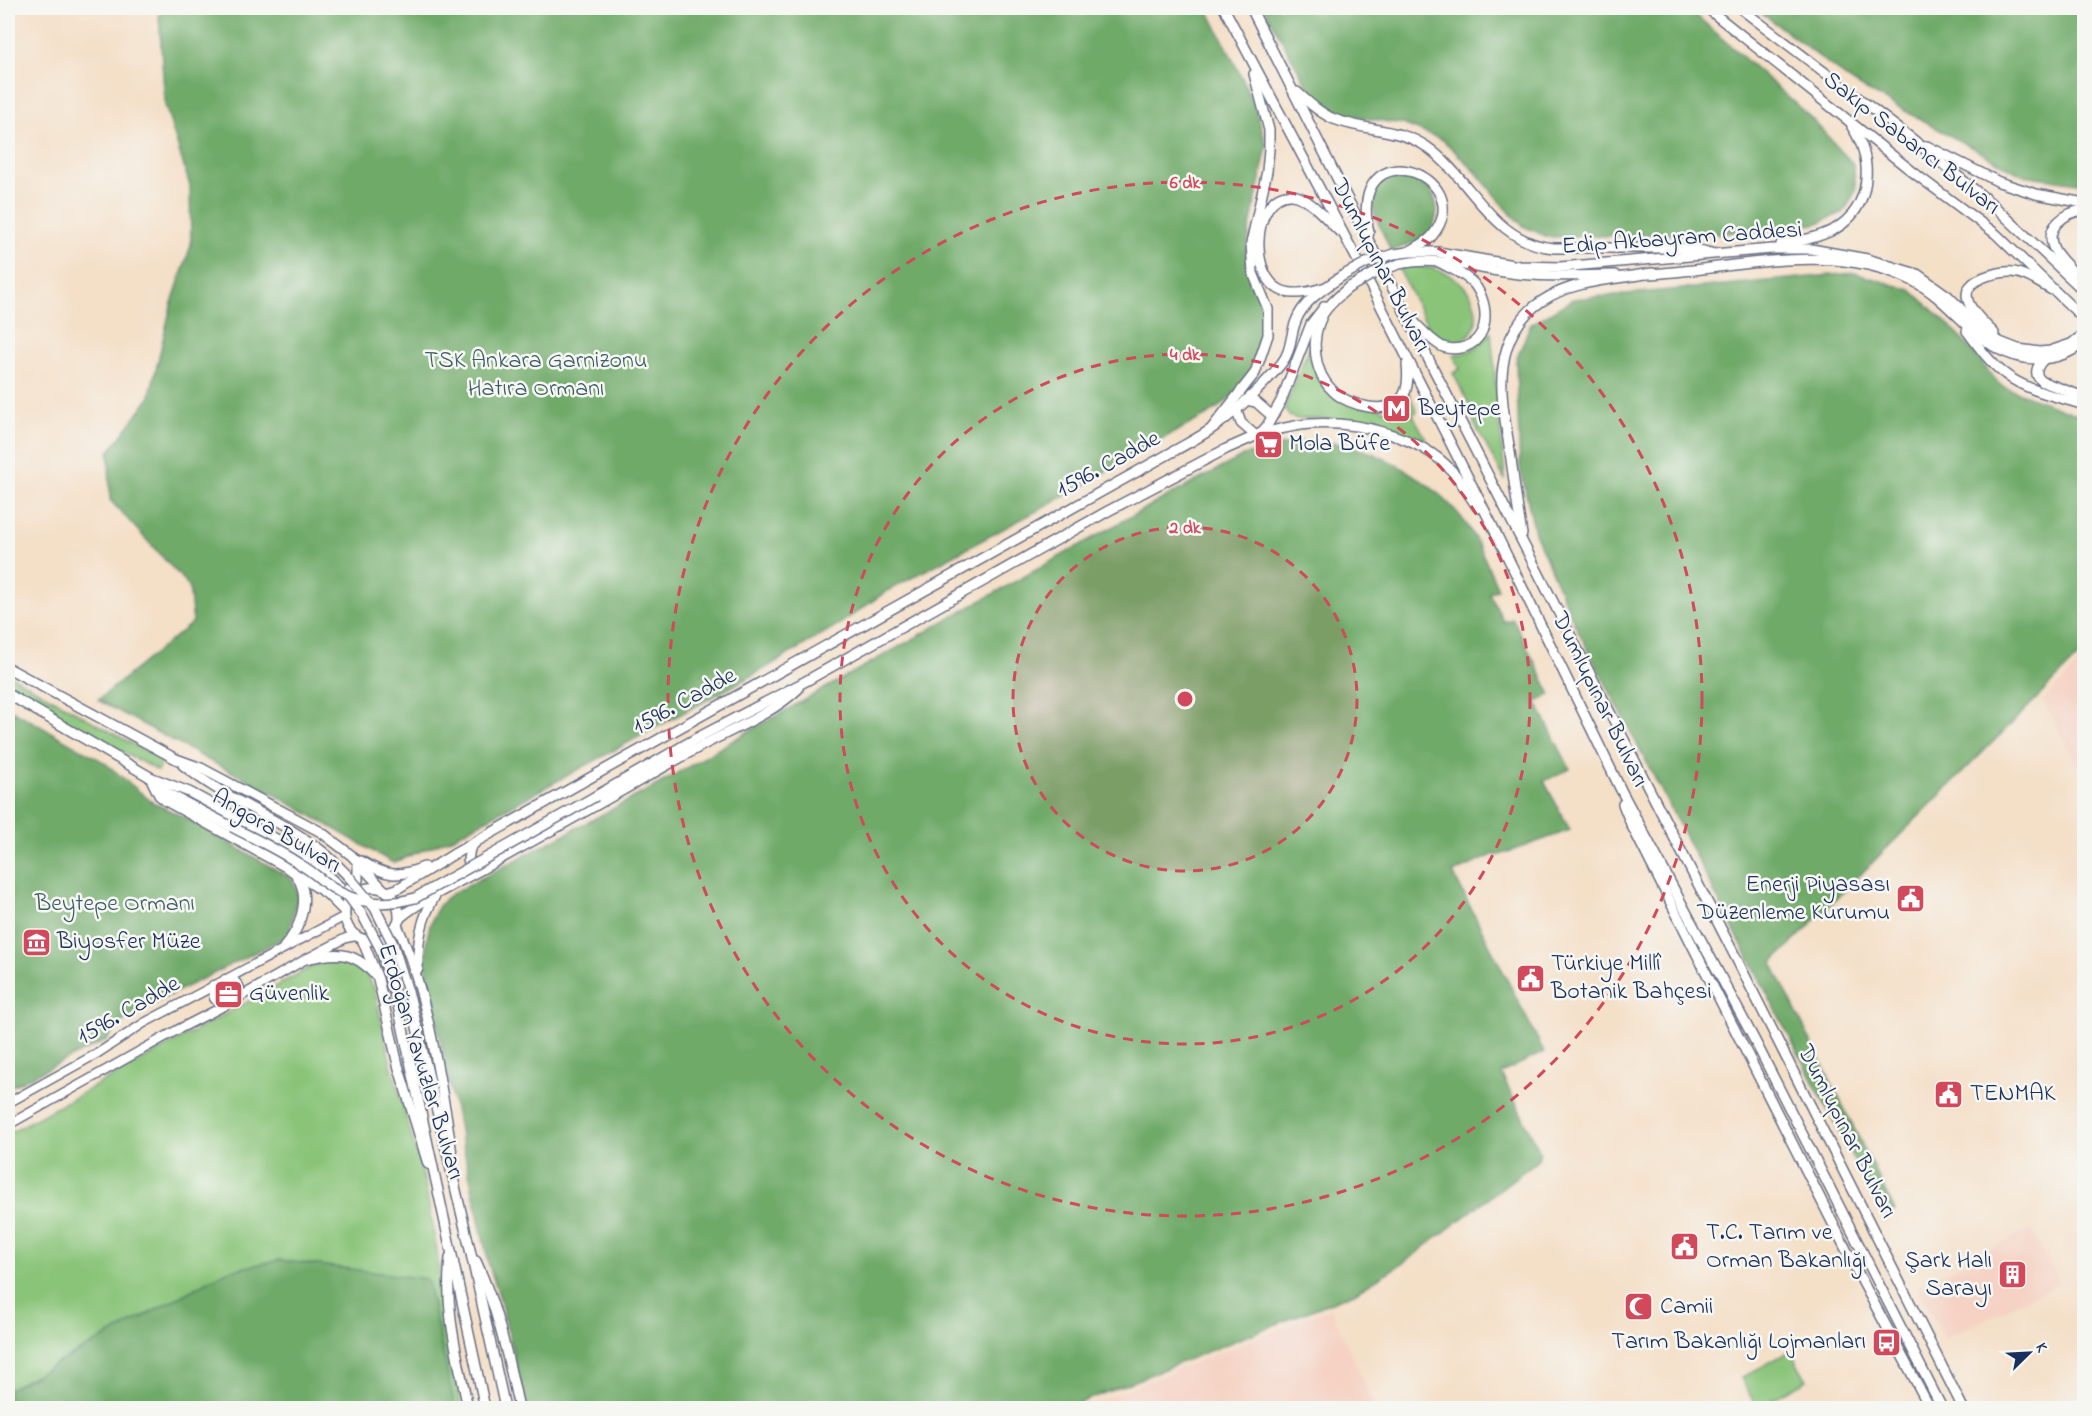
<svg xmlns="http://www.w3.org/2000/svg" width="2092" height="1416" font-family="'Indie Flower',sans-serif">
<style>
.built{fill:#f5d2c3}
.green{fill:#8ac479;stroke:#527a6c;stroke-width:1.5}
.forest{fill:#6faa69;stroke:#456c64;stroke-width:1.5}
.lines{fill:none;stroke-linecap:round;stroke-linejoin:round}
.secondary-casing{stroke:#676d83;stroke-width:11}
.primary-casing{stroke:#676d83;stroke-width:12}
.trunk-casing{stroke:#676d83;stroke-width:12}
.secondary{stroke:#fff;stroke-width:8}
.primary{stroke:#fff;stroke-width:9}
.trunk{stroke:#fff;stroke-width:9}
.primary-bridge-casing{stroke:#676d83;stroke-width:12;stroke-linecap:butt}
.primary-bridge{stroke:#fff;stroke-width:9}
.ring{fill:none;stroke:#d1495b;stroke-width:3;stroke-dasharray:10 8}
.labels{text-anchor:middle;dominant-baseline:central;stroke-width:5;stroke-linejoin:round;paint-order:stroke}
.street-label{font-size:24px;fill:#1b2f5e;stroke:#f6f6f2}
.park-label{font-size:24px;fill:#3c5c66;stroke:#f6f6f2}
.poi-label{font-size:24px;fill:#1b2f5e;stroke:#f6f6f2;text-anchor:start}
.centre{fill:#d1495b;stroke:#f6f6f2;stroke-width:3}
.ring-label{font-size:18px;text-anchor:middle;font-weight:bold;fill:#d1495b;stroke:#f6f6f2;stroke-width:5;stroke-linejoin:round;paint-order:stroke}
</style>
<rect width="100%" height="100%" fill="#f6f6f2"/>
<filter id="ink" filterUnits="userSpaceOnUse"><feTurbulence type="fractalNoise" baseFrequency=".0167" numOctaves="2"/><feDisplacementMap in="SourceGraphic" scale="12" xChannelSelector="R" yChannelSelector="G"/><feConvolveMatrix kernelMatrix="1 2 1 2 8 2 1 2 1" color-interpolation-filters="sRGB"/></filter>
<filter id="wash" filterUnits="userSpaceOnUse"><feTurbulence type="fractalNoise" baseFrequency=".008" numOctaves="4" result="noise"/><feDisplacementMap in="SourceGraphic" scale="24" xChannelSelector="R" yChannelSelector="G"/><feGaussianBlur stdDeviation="1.35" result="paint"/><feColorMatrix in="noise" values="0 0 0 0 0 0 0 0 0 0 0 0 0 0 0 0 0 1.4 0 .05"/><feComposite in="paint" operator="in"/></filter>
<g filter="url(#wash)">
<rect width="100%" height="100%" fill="#f4dfc7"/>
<!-- built -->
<g class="built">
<path d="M 2084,659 L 2084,777 L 2043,701 Z"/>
<path d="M 2031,1229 L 2060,1283 L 1944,1339 L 1917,1287 Z"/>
<path d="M 1331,1308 L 1375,1408 L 1081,1408 Z"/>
</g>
<!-- green -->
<g class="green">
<path d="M 1411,266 C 1439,265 1473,281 1476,313 C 1479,341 1449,350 1431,333 L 1399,269 Z"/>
<path d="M 1491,332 L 1505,478 L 1505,480 L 1474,423 L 1474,414 L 1453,373 L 1460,369 L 1453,355 C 1470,353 1480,346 1491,332 Z"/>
<path d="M 1310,346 L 1314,361 L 1329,390 L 1384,410 L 1408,391 L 1417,411 L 1413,415 L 1426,439 L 1423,442 C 1382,422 1342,418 1297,419 L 1289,416 L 1285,409 L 1286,403 Z"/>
<path d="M 8,674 L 163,761 L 158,771 L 8,689 Z"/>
<path d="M 328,959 L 341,960 L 353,964 L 360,968 L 374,987 L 391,1064 L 425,1183 L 437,1250 L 447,1345 L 462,1408 L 8,1408 L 8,1134 L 318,963 Z"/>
<path d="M 1790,1351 L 1807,1380 L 1757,1408 L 1741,1378 Z"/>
</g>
<!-- forest -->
<g class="forest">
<path d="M 161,8 L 1207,8 L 1244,82 L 1255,108 L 1267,146 L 1249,232 L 1247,251 L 1249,277 L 1260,298 L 1265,327 L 1260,352 L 1248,378 L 1228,400 L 1211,413 L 1122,460 L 1089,483 L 887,591 L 844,621 L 764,669 L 454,837 L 393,863 L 260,786 L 208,760 L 98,700 L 193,622 L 189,586 L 110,500 L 109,452 L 149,399 L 171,306 L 191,245 L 190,186 L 165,105 L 159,15 Z"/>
<path d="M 1264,8 L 1688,8 L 1809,116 L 1853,164 L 1856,190 L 1844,212 L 1816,224 L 1725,233 L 1548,237 L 1523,226 L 1505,208 L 1477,173 L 1443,140 L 1403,124 L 1358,117 L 1325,107 L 1309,89 Z"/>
<path d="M 1755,8 L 2084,8 L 2084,184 L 2022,175 L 1854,83 Z"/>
<path d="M 1401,174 C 1434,176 1451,217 1422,238 C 1414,244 1401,247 1391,251 C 1378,221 1352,183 1401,174 Z"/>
<path d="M 1854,273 L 1911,290 L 1955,331 L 2001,386 L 2084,417 L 2084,651 L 1772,963 L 1895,1211 L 1882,1214 L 1575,625 L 1535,533 L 1520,467 L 1516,361 L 1530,325 L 1573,299 Z"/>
<path d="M 1309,441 C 1321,442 1334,442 1346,445 C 1386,454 1429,481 1456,511 C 1476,533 1486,563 1498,589 L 1489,593 L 1504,622 L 1513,619 L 1551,695 L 1536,702 L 1570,769 L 1544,781 L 1570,830 L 1497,856 L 1495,854 L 1453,873 L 1544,1052 L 1501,1073 L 1540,1152 L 1538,1160 L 1405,1262 L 1354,1293 L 1067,1408 L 527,1408 L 499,1295 L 489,1266 L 426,975 C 425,950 425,919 445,899 C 450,894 458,891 465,887 L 652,788 L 749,731 L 1148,507 L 1245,455 L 1279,446 Z"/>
<path d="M 8,708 L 104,762 L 152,802 L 215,832 L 229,843 L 291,878 L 297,889 L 298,897 L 288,936 L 156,1002 L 118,1024 L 107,1040 L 8,1088 Z"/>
<path d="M 279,1260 L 427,1279 L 455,1408 L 8,1408 L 8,1390 L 227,1271 Z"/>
</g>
</g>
<g filter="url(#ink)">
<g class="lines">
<defs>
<g id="secondary">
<path d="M 225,979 L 234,980 L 239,986 L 241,994 L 237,999"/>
<path d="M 213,985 C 212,997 213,1001 224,1006"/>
<path d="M 8,1103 L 98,1053 L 144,1023 L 345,916"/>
<path d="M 8,1125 L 179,1029 L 224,1006 L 306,959 L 346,938 L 356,936"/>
</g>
<g id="primary">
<path d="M 1707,8 L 1918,176 L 1996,234 L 2084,319"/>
<path d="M 1740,8 L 1911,138 L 1993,205 L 2084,291"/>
<path d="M 1927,146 L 1999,182 L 2036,194 L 2084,203"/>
<path d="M 1781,244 C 1799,241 1818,238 1835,229 C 1872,207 1874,160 1852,127"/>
<path d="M 1394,254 L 1408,252 L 1438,252 L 1519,266 L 1560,267 L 1772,249 L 1811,249 L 1867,259 L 1917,274 L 1948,296 L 1982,330 L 2000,342 L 2018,349 L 2040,352 L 2050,351 L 2071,344 L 2084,334"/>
<path d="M 1399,264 C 1438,255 1479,270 1518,274 C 1550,277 1583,276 1615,275"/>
<path d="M 2073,272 C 2067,265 2058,257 2054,249 C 2043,227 2066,212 2084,210"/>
<path d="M 1647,274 C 1734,270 1830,239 1913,281 C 1959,304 1980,359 2038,359 C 2055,359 2072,353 2084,342"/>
<path d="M 1967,331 C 1978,346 1990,363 2005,374 C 2027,391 2059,397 2084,405"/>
<path d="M 1994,333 C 1974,314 1947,288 1990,275 C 1999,273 2009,270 2018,273 C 2030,276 2041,284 2052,290"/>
<path d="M 2044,359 C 2036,367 2033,375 2043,382 L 2084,397"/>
<path d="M 1246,400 L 1256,402 L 1272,416"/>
<path d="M 1236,409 L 1241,423 L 1256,436"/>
<path d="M 8,668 L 176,759 L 201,768 L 321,832 L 351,855 L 383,889"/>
<path d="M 8,694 L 150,777 L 189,792 L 278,840 L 319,868 L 339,886"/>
<path d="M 183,765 C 226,800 279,818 323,852 C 333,860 341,869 350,878"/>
<path d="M 150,777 L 159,795 L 166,801 L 286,867 L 327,894 L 345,912"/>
<path d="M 154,780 L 167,793 L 232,827"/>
<path d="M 596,796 L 697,738 L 806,681 L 1108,511 L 1226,449 L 1260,434 L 1267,426 L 1281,401 L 1311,324 L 1325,306"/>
<path d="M 475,843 L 470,848 L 468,860 L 473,864 L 481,865"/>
<path d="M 361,861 C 386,876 397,878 424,867"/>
<path d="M 387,892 L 397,889 L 454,854 L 1174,451 C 1188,443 1204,435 1217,425 C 1238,410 1265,384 1281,364 C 1292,351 1290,335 1296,321 C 1303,301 1326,287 1342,276"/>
<path d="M 338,895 L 346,891 L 358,880 L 358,863"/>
<path d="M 399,919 C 401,871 334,883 346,922 C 352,941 377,947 391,933 C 396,928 397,922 401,917 C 411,908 424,901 436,894 C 522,848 607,799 692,751 C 727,731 768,717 798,689"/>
<path d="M 397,925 C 418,971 429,1021 438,1070 C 444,1100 449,1130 453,1161"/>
<path d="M 362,939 L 378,979 L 398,1065 L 428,1164"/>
<path d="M 393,944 L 410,998 L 469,1245 L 505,1408"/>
<path d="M 284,947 C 300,930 312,897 296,875"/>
<path d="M 380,948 L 397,1001 L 485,1408"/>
<path d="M 306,959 C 335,952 353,950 374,974"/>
<path d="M 418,969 C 417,942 421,919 435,896"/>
<path d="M 450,1258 C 444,1310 458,1358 468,1408"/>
<path d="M 476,1261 C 498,1309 508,1358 519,1408"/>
</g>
<g id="trunk">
<path d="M 1224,8 L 1359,263 L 1489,519 L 1621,790 L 1755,1041 L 1942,1408"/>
<path d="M 1251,8 L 1431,364 L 1735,956 L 1963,1408"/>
<path d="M 1297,92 C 1308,102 1320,113 1334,119 C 1364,131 1400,128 1427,147 C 1472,179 1492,243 1554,248 L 1674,248 L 1695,249 L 1711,253"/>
<path d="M 1369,233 C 1346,126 1482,175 1432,236 C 1426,243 1416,247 1408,252"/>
<path d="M 1326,287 C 1316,290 1304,294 1294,293 C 1245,293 1250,191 1292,195 C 1309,197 1327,220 1339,231"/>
<path d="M 1348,288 C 1339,296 1329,304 1323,314 C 1310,338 1313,372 1333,391 C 1348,406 1390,417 1403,396 C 1409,387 1408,374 1407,364"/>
<path d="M 1411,319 C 1421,329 1431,341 1443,347 C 1448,349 1455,349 1461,348 C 1491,341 1490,304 1474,284 C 1465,274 1449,268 1439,262"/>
<path d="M 1212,428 L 1255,373 L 1268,335 L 1268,309 L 1253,273 L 1251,243 L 1267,171 L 1269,149 L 1269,130 L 1254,74"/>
<path d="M 1260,434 C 1277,430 1293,425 1310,424 C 1356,421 1419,435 1451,470 C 1462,481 1469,496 1478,508"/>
<path d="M 1522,534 C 1517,507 1514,480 1510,452 C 1506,425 1499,393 1503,366 C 1506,340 1520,315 1542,301 C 1573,280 1616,279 1652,273"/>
<path d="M 1623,804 L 1631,824 L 1860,1277 L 1930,1408"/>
</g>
</defs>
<!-- secondary casing -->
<use href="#secondary" class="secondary-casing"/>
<!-- primary casing -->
<use href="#primary" class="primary-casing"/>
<!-- trunk casing -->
<use href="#trunk" class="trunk-casing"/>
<!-- secondary -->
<use href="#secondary" class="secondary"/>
<!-- primary -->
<use href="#primary" class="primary"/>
<!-- trunk -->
<use href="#trunk" class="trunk"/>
<defs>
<g id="primary-bridge">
<path d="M 1342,276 L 1366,263 L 1394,254"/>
<path d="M 1348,288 L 1375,273 L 1399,264"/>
<path d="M 232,827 C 255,839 279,850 301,865 C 312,871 321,880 331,887 C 358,905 385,906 415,898 L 596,796"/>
<path d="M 350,878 L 375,908 L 393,944"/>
<path d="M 349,897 L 363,916 L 380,948"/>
</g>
</defs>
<!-- primary-bridge casing -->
<use href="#primary-bridge" class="primary-bridge-casing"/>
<!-- primary-bridge -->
<use href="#primary-bridge" class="primary-bridge"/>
</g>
</g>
<!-- distance rings -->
<circle cx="1185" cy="699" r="172" fill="#d1495b" fill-opacity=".12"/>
<g class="ring">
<circle cx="1185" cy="699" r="172"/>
<circle cx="1185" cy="699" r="345"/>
<circle cx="1185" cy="699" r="517"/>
</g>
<!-- icons -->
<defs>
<symbol id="metro-square" viewBox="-11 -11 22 22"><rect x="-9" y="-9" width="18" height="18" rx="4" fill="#d1495b" stroke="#f6f6f2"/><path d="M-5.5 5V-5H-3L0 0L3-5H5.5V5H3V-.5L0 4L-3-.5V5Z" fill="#fff"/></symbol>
<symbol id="supermarket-square" viewBox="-11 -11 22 22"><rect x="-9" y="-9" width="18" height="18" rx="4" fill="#d1495b" stroke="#f6f6f2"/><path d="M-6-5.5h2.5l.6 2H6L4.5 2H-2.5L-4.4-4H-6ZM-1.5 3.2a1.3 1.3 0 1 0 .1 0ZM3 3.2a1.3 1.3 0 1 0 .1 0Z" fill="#fff"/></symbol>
<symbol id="civic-square" viewBox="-11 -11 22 22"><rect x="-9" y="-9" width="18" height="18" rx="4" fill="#d1495b" stroke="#f6f6f2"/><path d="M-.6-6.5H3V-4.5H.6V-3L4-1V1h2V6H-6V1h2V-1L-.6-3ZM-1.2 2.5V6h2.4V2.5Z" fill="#fff"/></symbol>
<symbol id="museum-square" viewBox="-11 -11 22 22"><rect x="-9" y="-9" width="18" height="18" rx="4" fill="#d1495b" stroke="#f6f6f2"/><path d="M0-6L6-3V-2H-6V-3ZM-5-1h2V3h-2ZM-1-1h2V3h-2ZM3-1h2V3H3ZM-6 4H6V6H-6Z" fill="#fff"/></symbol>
<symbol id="office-square" viewBox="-11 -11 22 22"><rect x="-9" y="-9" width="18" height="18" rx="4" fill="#d1495b" stroke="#f6f6f2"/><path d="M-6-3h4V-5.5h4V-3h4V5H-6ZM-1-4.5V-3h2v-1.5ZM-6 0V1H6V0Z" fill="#fff"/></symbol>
<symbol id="building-square" viewBox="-11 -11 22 22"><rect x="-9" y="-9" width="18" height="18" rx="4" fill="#d1495b" stroke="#f6f6f2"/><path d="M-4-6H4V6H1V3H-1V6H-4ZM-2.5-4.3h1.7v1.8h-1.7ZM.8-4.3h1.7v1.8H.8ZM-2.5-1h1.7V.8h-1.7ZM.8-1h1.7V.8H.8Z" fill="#fff"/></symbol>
<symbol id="mosque-square" viewBox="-11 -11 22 22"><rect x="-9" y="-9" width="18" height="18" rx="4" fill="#d1495b" stroke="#f6f6f2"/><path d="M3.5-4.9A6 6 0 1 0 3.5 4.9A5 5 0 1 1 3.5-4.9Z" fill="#fff"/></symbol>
<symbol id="bus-square" viewBox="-11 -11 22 22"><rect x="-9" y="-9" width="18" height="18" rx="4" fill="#d1495b" stroke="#f6f6f2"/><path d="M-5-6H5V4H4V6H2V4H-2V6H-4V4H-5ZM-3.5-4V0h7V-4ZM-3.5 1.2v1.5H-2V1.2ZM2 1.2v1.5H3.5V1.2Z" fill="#fff"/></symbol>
</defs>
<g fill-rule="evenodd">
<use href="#metro-square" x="1380" y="392" width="33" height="33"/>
<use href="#supermarket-square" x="1252" y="428" width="33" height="33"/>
<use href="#civic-square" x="1894" y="882" width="33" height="33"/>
<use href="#museum-square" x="20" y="926" width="33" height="33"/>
<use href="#civic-square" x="1514" y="962" width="33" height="33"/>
<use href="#office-square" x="212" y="978" width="33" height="33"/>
<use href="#civic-square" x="1932" y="1078" width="33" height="33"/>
<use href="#civic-square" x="1668" y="1230" width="33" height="33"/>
<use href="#building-square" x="1996" y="1258" width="33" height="33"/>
<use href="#mosque-square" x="1622" y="1290" width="33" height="33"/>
<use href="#bus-square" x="1870" y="1326" width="33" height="33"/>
</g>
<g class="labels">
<!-- street labels -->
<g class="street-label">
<text transform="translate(1911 144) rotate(38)">Sakıp Sabancı Bulvarı</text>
<text transform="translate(1682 239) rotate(-4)">Edip Akbayram Caddesi</text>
<text transform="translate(1380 266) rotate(63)">Dumlupınar Bulvarı</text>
<text transform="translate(1109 465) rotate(-29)">1596. Cadde</text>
<text transform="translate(1599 700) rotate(64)">Dumlupınar Bulvarı</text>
<text transform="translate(685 702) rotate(-29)">1596. Cadde</text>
<text transform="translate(276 832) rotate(30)">Angora Bulvarı</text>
<text transform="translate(129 1011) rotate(-30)">1596. Cadde</text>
<text transform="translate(420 1062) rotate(73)">Erdoğan Yavuzlar Bulvarı</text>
<text transform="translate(1846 1132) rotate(63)">Dumlupınar Bulvarı</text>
</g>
<!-- park labels -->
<g class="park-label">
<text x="536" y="361">TSK Ankara Garnizonu<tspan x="536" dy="28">Hatıra Ormanı</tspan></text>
<text x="115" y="904">Beytepe Ormanı</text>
</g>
<!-- poi labels -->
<g class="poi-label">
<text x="1418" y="409">Beytepe</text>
<text x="1289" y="444">Mola Büfe</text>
<text x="1890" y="885" text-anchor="end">Enerji Piyasası<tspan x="1890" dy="28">Düzenleme Kurumu</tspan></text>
<text x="57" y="942">Biyosfer Müze</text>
<text x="1551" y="964">Türkiye Millî<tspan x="1551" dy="28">Botanik Bahçesi</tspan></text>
<text x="249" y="994">Güvenlik</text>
<text x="1970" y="1094">TENMAK</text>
<text x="1706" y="1233">T.C. Tarım ve<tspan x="1706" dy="28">Orman Bakanlığı</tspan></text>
<text x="1992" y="1261" text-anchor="end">Şark Halı<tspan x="1992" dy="28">Sarayı</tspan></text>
<text x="1660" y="1307">Camii</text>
<text x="1866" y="1342" text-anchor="end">Tarım Bakanlığı Lojmanları</text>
</g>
</g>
<circle cx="1185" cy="699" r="9" class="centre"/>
<g class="ring-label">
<text x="1185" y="188">6 dk</text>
<text x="1185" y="360">4 dk</text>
<text x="1185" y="533">2 dk</text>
</g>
<!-- margin -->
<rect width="2092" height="1416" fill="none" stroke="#f6f6f2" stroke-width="30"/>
<!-- north arrow -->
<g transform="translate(2029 1353) rotate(66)" stroke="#f6f6f2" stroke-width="4.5" paint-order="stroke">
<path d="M0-4.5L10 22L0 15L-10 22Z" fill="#1b2f5e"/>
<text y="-9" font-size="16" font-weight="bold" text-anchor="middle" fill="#1b2f5e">K</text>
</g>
</svg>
